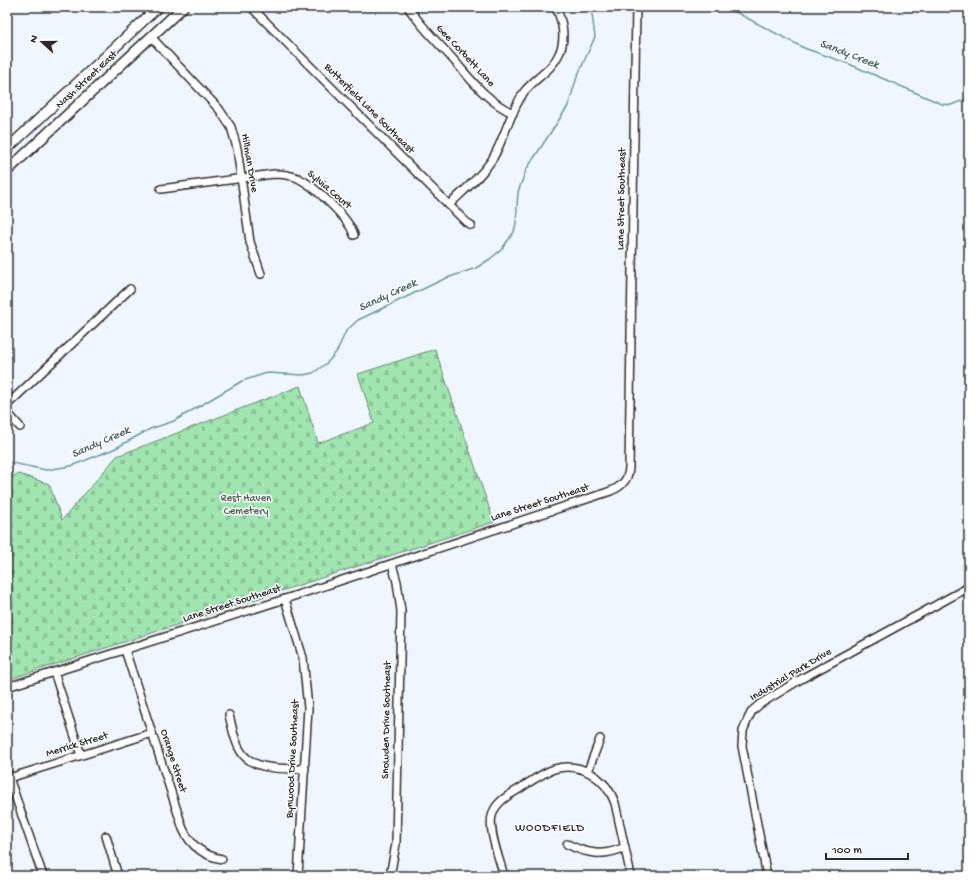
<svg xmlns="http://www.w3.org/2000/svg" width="976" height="883" font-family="'Gochi Hand',sans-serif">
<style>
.cemetery{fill:url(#cemetery-stones);stroke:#66886d}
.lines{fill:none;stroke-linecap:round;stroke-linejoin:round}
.stream{stroke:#68989e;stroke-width:1.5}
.minor-casing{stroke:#2b2b2b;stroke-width:10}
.major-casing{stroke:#2b2b2b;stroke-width:12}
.minor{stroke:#fff;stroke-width:7}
.major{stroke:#fff;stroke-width:9}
.labels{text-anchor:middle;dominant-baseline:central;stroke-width:3;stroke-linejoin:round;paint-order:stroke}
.street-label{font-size:11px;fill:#2b2b2b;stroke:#fff}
.park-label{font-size:11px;fill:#4e6253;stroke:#fff}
.water-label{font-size:12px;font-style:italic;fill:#496264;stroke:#fff}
.neighbourhood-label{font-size:12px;letter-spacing:1px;fill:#2b2b2b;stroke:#fff}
</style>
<defs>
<pattern id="cemetery-stones" width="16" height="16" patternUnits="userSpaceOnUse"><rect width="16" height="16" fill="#a0e4af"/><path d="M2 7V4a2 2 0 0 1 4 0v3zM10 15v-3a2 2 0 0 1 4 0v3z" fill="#8ac497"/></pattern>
</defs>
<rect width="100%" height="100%" fill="#f0f6ff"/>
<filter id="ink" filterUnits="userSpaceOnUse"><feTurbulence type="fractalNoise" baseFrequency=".025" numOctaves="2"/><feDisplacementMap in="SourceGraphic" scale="8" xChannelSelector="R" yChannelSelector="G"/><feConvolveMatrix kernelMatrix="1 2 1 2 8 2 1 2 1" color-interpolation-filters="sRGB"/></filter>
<g filter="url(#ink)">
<!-- cemetery -->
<path class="cemetery" d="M 435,349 L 494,522 L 7,680 L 7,478 L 19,474 L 49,484 L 62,520 L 117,456 L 300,386 L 318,443 L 374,423 L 358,374 Z"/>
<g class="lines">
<!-- stream -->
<g class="stream">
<path d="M 726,7 L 804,48 L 849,64 L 942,104 L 951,105 L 969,98"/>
<path d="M 7,462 L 46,470 L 71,466 L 114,449 L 150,429 L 174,421 L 242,381 L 267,373 L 303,375 L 313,373 L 327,363 L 337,351 L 346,331 L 358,320 L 444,279 L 476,268 L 490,259 L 501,250 L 514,232 L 516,223 L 518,192 L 526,170 L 568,106 L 577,77 L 595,37 L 591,7"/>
</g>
<defs>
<g id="minor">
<path d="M 251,7 L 466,222 L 471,225"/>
<path d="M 408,7 C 420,25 436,41 451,57 C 469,77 487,102 513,113"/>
<path d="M 151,37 L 219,109 L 231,127 L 237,148 L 250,242 L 261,274"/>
<path d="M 161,189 L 274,174 C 282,174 290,175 298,178 C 314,186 349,218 354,235"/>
<path d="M 449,205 C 464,190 482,176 493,158 C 505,137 510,112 524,92 C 535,78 552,70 559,54 C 566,40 563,20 555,7"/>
<path d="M 7,405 L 130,289"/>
<path d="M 7,412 L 20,427"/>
<path d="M 285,599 L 303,658 L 308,708 L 298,876"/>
<path d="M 125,650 L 183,829 C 191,846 205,856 222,859"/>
<path d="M 54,672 L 81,755"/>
<path d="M 7,687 L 285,599 L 605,493 C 618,489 628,483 629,468 L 636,7"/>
<path d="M 229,715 C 232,726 234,740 240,750 C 252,772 285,768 305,769"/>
<path d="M 588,771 L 600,739"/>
<path d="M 7,772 L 43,876"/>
<path d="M 9,778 L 152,733"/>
<path d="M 106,836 L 118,876"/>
<path d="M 567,844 C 587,854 604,857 625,847"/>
<path d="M 390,876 L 396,844 L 401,611 L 397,582 L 392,564"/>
<path d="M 504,876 C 500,861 488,830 492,816 C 495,802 508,796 519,789 C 530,782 542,773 554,769 C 581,761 606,778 615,803 L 631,876"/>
<path d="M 767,876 L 742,746 L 743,731 L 747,721 L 752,711 L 760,704 L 801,679 L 969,587"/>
</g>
<g id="major">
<path d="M 7,149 L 158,7"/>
<path d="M 7,171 L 183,7"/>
</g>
</defs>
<!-- minor casing -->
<use href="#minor" class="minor-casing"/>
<!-- major casing -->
<use href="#major" class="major-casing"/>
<!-- minor -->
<use href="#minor" class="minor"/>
<!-- major -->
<use href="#major" class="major"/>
</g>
</g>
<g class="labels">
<!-- street labels -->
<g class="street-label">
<text transform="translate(465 56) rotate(47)">Gee Corbett Lane</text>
<text transform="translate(87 80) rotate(-43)">Nash Street East</text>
<text transform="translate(369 109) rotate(45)">Butterfield Lane Southeast</text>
<text transform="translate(249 163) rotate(80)">Hillman Drive</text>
<text transform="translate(329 190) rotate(40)">Sylvia Court</text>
<text transform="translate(622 199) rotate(-89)">Lane Street Southeast</text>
<text transform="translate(540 503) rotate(-18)">Lane Street Southeast</text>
<text transform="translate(232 604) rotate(-18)">Lane Street Southeast</text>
<text transform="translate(791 675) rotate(-31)">Industrial Park Drive</text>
<text transform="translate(387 720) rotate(-89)">Snowden Drive Southeast</text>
<text transform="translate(77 745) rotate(-17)">Merrick Street</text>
<text transform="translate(293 759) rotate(-87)">Bynwood Drive Southeast</text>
<text transform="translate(173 761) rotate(72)">Orange Street</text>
</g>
<!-- park labels -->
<g class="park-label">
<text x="246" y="499">Rest Haven<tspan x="246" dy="13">Cemetery</tspan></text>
</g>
<!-- water labels -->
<g class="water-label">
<text transform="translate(849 55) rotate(21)">Sandy Creek</text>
<text transform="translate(388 296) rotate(-25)">Sandy Creek</text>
<text transform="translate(101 443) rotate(-24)">Sandy Creek</text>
</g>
<!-- neighbourhood labels -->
<g class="neighbourhood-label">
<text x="550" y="829">WOODFIELD</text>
</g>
</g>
<!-- margin -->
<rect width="976" height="883" fill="none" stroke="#fff" stroke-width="24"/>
<rect x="12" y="12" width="952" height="859" fill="none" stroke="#2b2b2b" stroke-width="1.5" filter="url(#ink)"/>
<!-- north arrow -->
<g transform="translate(42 42) rotate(291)" stroke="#ffffff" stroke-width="3" paint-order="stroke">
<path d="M0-3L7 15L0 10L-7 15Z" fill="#2b2b2b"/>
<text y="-6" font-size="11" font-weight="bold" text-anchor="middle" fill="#2b2b2b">N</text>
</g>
<!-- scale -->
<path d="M826 853v6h82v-6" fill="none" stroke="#2b2b2b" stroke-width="2"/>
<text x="832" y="853" font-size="12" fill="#2b2b2b" stroke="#ffffff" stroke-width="3" paint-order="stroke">100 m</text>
</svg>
